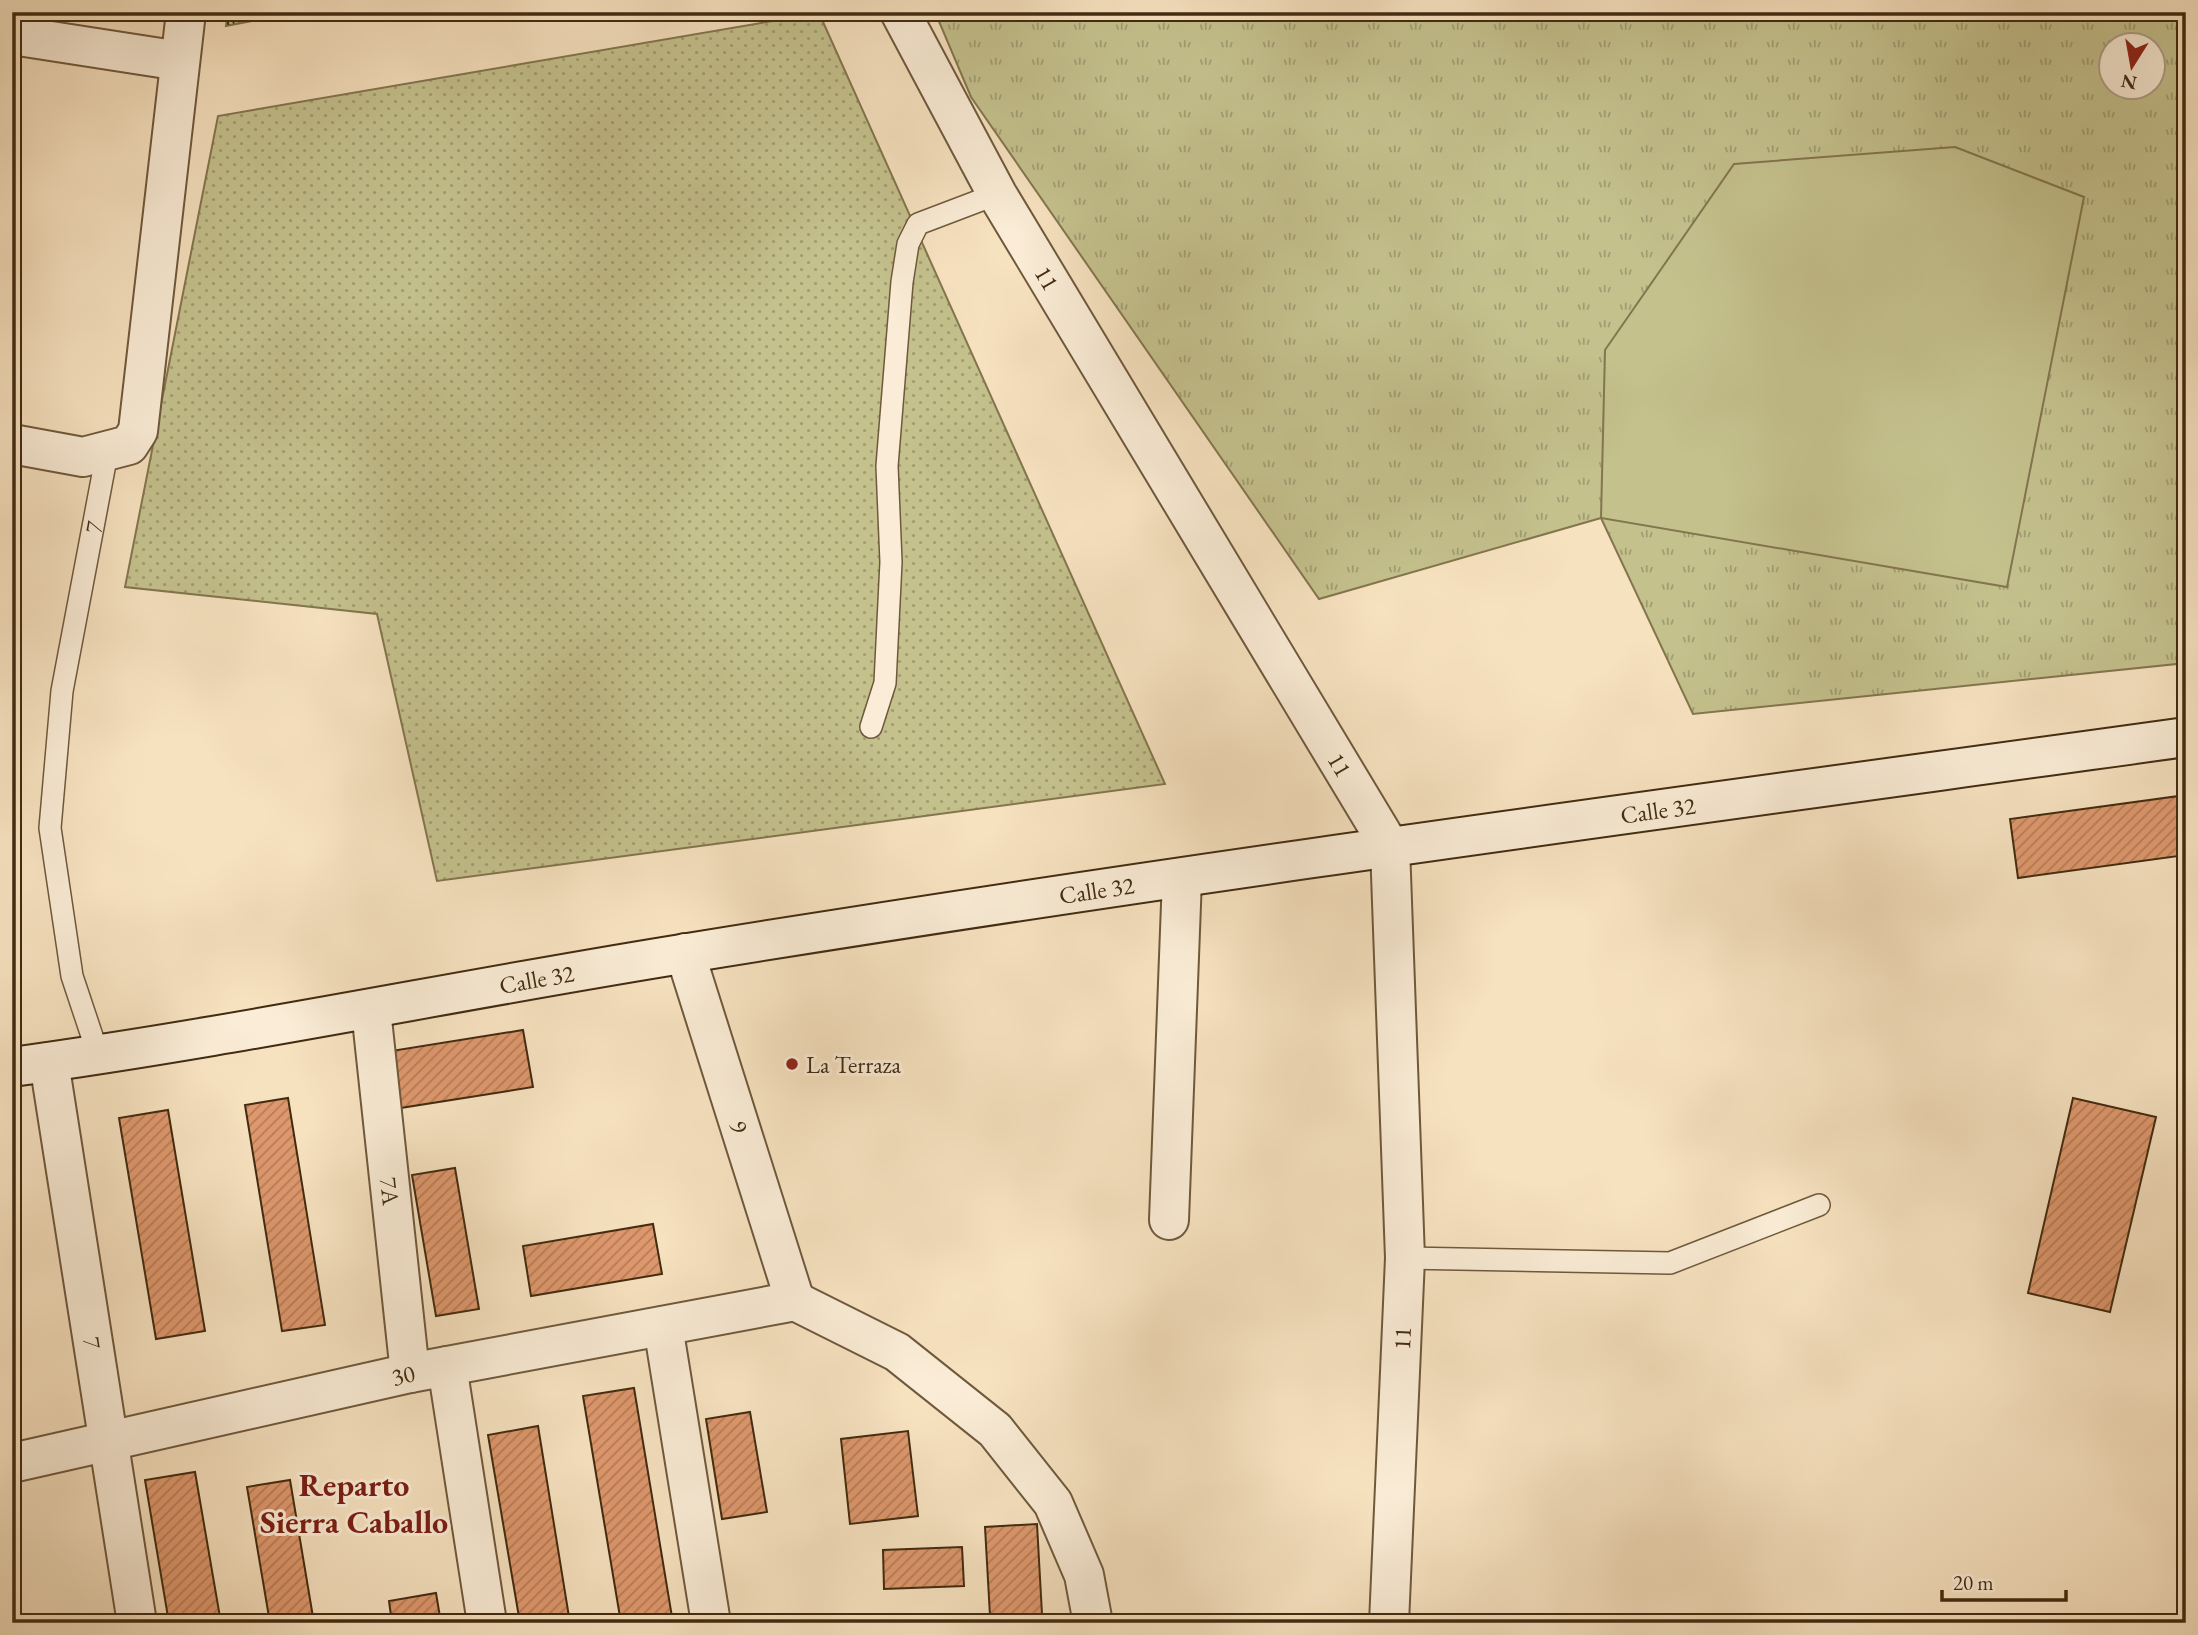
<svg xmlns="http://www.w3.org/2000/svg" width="2198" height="1635" font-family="'EB Garamond',serif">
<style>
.grass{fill:url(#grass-tufts);stroke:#83764e;stroke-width:2;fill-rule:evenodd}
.park{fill:url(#park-dots);stroke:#83764e;stroke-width:2}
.pitch{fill:#c4c18d;stroke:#83764e;stroke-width:2}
.building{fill:url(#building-hatch);stroke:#422b10;stroke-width:2}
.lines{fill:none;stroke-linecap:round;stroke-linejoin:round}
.service-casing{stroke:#6f593c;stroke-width:24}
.minor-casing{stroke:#6f593c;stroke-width:42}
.tertiary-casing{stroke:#6f593c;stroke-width:42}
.secondary-casing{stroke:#422b10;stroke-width:42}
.path{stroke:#422b10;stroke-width:4.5;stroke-dasharray:2 3.5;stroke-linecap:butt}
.service{stroke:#faecd6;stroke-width:21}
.minor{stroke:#faecd6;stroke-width:38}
.tertiary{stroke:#faecd6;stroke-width:38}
.secondary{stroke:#faecd6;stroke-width:38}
.poi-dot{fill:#8f2418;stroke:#faecd6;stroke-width:2.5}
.labels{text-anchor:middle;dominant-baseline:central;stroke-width:6;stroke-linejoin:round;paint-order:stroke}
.street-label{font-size:24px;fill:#422b10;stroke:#faecd6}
.poi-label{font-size:24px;fill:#422b10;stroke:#faecd6;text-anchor:start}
.district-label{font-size:32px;font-weight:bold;fill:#7a1f14;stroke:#faecd6}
</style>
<defs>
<pattern id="grass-tufts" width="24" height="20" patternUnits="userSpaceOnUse" patternTransform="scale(1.75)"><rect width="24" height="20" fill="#c4c18d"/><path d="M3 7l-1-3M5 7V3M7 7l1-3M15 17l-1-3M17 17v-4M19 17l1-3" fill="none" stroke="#a19d72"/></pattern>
<pattern id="park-dots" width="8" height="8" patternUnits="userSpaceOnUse" patternTransform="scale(1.75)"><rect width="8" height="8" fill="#c4c18d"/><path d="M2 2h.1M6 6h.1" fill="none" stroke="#a19d72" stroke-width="1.8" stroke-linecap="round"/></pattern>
<pattern id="building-hatch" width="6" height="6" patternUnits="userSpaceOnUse" patternTransform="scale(1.75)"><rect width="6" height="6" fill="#df986d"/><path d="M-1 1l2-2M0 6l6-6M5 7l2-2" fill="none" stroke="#b67c58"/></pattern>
</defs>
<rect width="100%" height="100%" fill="#f7e2c0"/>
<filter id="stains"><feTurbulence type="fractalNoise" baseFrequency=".00286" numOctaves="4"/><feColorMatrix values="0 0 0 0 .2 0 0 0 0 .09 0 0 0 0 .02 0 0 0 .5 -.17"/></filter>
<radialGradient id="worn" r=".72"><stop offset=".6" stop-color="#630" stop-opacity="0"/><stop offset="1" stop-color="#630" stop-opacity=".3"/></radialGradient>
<!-- grass -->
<g class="grass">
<path d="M 228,12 L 298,12 L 226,26 Z"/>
<path d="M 935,12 L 2186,12 L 2186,663 L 1693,714 L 1601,518 L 1319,599 L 971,97 ZM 2110,46 L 2152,46 L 2152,88 L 2110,88 Z"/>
</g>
<!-- park -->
<path class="park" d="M 819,13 L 1165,784 L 437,881 L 377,614 L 125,587 L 218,116 Z"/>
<!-- pitch -->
<path class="pitch" d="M 1955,147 L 2084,197 L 2007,587 L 1601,518 L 1605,350 L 1734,164 Z"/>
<!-- building -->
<g class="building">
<path d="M 2179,796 L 2186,855 L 2018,878 L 2010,819 Z"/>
<path d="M 523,1030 L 533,1087 L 394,1109 L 385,1052 Z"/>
<path d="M 288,1098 L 325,1325 L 282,1331 L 245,1105 Z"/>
<path d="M 2073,1098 L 2156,1117 L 2110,1312 L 2028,1293 Z"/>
<path d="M 168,1110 L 205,1331 L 156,1339 L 119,1118 Z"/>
<path d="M 12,1167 L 18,1216 L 12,1217 Z"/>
<path d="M 455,1168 L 479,1309 L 436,1316 L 412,1175 Z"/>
<path d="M 653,1224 L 662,1274 L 531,1296 L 523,1246 Z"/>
<path d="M 634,1388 L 673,1623 L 621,1623 L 583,1396 Z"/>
<path d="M 750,1412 L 767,1512 L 722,1519 L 706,1419 Z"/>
<path d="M 538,1426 L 570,1623 L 520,1623 L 488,1435 Z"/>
<path d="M 908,1431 L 918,1516 L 850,1524 L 841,1439 Z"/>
<path d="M 195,1472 L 221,1623 L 169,1623 L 145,1480 Z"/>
<path d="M 290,1480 L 314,1623 L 270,1623 L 247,1487 Z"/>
<path d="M 1037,1524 L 1042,1614 L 990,1616 L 985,1527 Z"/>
<path d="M 962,1547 L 964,1586 L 884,1589 L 883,1550 Z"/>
<path d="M 436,1593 L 441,1623 L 392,1623 L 389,1601 Z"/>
</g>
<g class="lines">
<defs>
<g id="service">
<path d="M 871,727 L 885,683 L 891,562 L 887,466 L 902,282 L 908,244 L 918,224 L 997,194"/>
<path id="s1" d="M 98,1054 L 72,976 L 50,828 L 62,691 L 107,453"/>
<path d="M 1405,1258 L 1670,1263 L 1819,1205"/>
</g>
<g id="minor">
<path d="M 12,35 L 180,61"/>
<path d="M 12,444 L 83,457 L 129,445 L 138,431 L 186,12"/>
<path id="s2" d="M 685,953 L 795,1301"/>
<path id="s3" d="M 371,1010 L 410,1373"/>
<path id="s4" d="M 49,1062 L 137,1623"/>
<path d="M 1169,1220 L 1182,878"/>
<path d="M 795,1301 L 897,1352 L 995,1430 L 1053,1503 L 1084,1575 L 1093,1623"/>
<path d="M 663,1326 L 711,1623"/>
<path d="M 447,1366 L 487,1623"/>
<path id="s5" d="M 12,1463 L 410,1373 L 795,1301"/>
<path id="s6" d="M 1389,1623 L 1405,1258 L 1390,847"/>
</g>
<g id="tertiary">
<path id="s7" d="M 900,12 L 997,194 L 1390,847"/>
</g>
<g id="secondary">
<path id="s8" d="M 12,1067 C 239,1036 462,989 688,953 C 1186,872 1686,806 2186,737"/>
</g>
</defs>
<!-- service casing -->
<use href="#service" class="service-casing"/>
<!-- minor casing -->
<use href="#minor" class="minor-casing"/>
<!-- tertiary casing -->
<use href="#tertiary" class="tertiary-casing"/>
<!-- secondary casing -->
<use href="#secondary" class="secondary-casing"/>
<!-- path -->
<path class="path" d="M 227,23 L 270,12"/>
<!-- service -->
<use href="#service" class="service"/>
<!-- minor -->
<use href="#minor" class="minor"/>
<!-- tertiary -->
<use href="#tertiary" class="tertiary"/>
<!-- secondary -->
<use href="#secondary" class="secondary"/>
</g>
<!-- markers -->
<circle class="poi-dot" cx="792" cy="1064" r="7"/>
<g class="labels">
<!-- street labels -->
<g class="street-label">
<text stroke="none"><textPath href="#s7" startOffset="304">11</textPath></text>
<text stroke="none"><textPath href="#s1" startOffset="536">7</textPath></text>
<text stroke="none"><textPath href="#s7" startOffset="872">11</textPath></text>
<text stroke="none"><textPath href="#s8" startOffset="1666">Calle 32</textPath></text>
<text stroke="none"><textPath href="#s8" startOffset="1099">Calle 32</textPath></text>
<text stroke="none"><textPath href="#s8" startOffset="532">Calle 32</textPath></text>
<text stroke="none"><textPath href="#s2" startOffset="182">9</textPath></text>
<text stroke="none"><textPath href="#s3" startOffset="182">7A</textPath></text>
<text stroke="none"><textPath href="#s6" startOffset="285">11</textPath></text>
<text stroke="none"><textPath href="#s4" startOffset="284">7</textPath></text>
<text stroke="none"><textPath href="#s5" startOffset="401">30</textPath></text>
</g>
<!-- poi labels -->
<g class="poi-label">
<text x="806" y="1064">La Terraza</text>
</g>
<!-- district labels -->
<g class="district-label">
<text x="354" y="1485">Reparto<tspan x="354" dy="37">Sierra Caballo</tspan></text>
</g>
</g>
<!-- margin -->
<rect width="2198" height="1635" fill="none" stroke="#f7e2c0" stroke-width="42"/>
<rect x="14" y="14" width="2170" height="1607" fill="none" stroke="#422b10" stroke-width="3.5"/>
<rect x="21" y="21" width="2156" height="1593" fill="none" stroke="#422b10" stroke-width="2"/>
<!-- north arrow -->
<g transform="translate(2132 66) rotate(191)"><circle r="33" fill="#faecd6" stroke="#b09f87" stroke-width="2"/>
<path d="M0-5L12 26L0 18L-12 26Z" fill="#8f2418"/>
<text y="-10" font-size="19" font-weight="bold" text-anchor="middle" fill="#422b10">N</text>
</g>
<!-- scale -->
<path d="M1942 1590v10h124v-10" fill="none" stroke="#422b10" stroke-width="3.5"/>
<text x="1953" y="1590" font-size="21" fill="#422b10" stroke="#faecd6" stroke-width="5" paint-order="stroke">20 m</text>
<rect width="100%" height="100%" filter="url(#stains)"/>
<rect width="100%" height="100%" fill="url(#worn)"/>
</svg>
